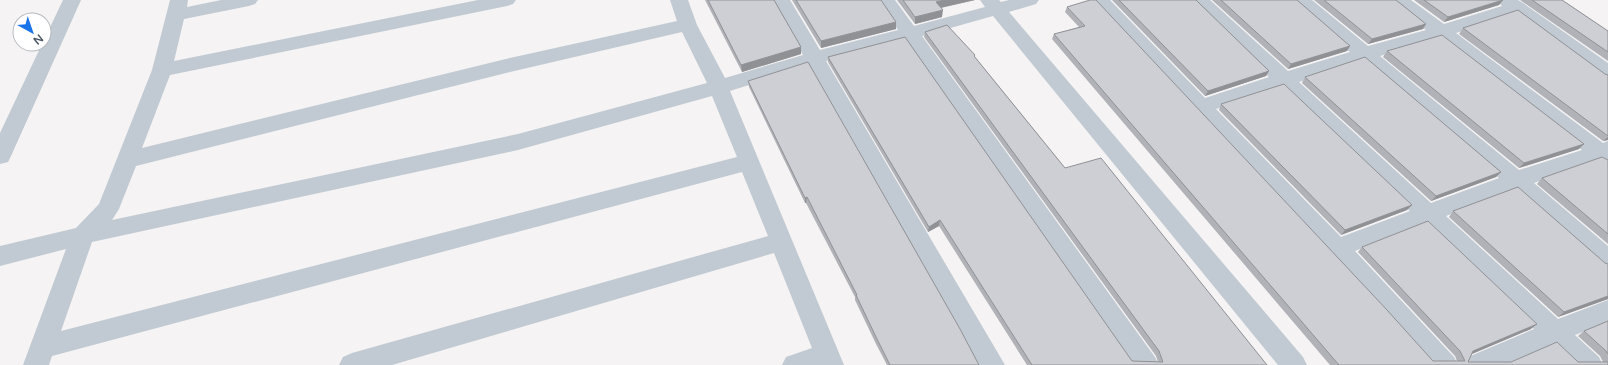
<svg xmlns="http://www.w3.org/2000/svg" width="1608" height="365" font-family="'Varela Round',sans-serif">
<style>
.lines{fill:none;stroke-linecap:round;stroke-linejoin:round}
.minor{fill:#c1cad2;fill-rule:evenodd}
.wall{fill:#b0b2b7}
.shaded-wall{fill:#909195}
.building{fill:#cdcfd5;stroke:#909195}
</style>
<rect width="100%" height="100%" fill="#f5f3f3"/>
<g class="lines">
<!-- minor -->
<g class="minor">
<path d="M 63,0 L 81,0 L 11,156 L 8,162 L 0,164 L 0,133 L 42,44 L 44,44 L 44,40 Z"/>
<path d="M 170,0 L 188,0 L 187,7 L 221,0 L 258,0 L 255,4 L 249,6 L 184,19 L 174,61 L 478,0 L 516,0 L 513,4 L 507,6 L 170,75 L 142,148 L 510,58 L 677,21 L 670,0 L 688,0 L 697,25 L 725,78 L 803,55 L 772,0 L 790,0 L 820,50 L 898,30 L 877,0 L 895,0 L 914,26 L 985,7 L 980,0 L 999,0 L 1001,2 L 1009,0 L 1039,0 L 1036,4 L 1009,12 L 1303,357 L 1307,365 L 1278,365 L 993,16 L 922,36 L 1155,357 L 1159,365 L 1131,365 L 905,41 L 826,61 L 1005,365 L 978,365 L 809,66 L 730,91 L 844,365 L 782,365 L 786,357 L 812,348 L 774,253 L 392,365 L 339,365 L 343,357 L 352,353 L 768,236 L 742,172 L 52,356 L 49,365 L 23,365 L 66,249 L 0,266 L 0,246 L 76,228 L 99,204 L 152,70 ZM 682,32 L 707,83 L 518,134 L 112,220 L 119,209 L 136,166 L 510,72 ZM 712,96 L 737,157 L 61,331 L 92,242 L 518,150 Z"/>
<path d="M 1091,0 L 1110,0 L 1205,98 L 1269,77 L 1190,0 L 1210,0 L 1288,71 L 1350,52 L 1295,4 L 1292,0 L 1312,0 L 1368,46 L 1426,30 L 1393,4 L 1390,0 L 1411,0 L 1444,24 L 1502,6 L 1497,0 L 1518,0 L 1523,3 L 1608,63 L 1608,80 L 1601,78 L 1514,14 L 1456,33 L 1603,143 L 1608,141 L 1608,166 L 1597,161 L 1534,183 L 1608,246 L 1608,270 L 1600,267 L 1513,190 L 1446,216 L 1558,319 L 1608,300 L 1608,322 L 1575,335 L 1599,357 L 1603,365 L 1572,365 L 1551,345 L 1505,365 L 1464,365 L 1468,357 L 1534,329 L 1424,224 L 1355,251 L 1454,357 L 1458,365 L 1429,365 L 1384,314 ZM 1438,39 L 1582,150 L 1519,170 L 1380,56 ZM 1362,61 L 1499,178 L 1431,203 L 1299,82 ZM 1281,88 L 1410,211 L 1341,237 L 1216,109 Z"/>
</g>
</g>
<!-- wall -->
<g class="wall">
<path d="M 705,0 L 774,0 L 801,47 L 801,54 L 742,72 Z"/>
<path d="M 792,0 L 881,0 L 896,22 L 896,29 L 821,48 Z"/>
<path d="M 897,0 L 975,0 L 941,8 L 942,17 L 915,24 Z"/>
<path d="M 1112,0 L 1196,0 L 1269,71 L 1266,76 L 1205,96 Z"/>
<path d="M 1212,0 L 1297,0 L 1350,46 L 1347,51 L 1288,69 Z"/>
<path d="M 1314,0 L 1396,0 L 1426,24 L 1423,29 L 1368,44 Z"/>
<path d="M 1414,0 L 1503,0 L 1499,5 L 1444,22 Z"/>
<path d="M 1520,0 L 1562,0 L 1608,31 L 1608,61 Z"/>
<path d="M 1067,7 L 1433,361 L 1457,361 L 1455,356 L 1358,252 L 1362,247 L 1531,329 L 1472,354 L 1468,362 L 1603,362 L 1600,356 L 1578,336 L 1584,331 L 1608,321 L 1608,365 L 1330,365 L 1052,39 L 1054,34 L 1079,27 L 1065,12 Z"/>
<path d="M 1463,28 L 1608,75 L 1608,140 L 1603,141 L 1459,34 Z"/>
<path d="M 925,32 L 975,57 L 1065,168 L 1267,365 L 1027,365 L 939,226 L 928,232 L 828,62 L 828,57 L 1132,361 L 1158,362 L 1156,356 L 924,37 Z"/>
<path d="M 1387,51 L 1579,149 L 1519,168 L 1383,57 Z"/>
<path d="M 1305,77 L 1501,172 L 1496,177 L 1431,201 L 1302,83 Z"/>
<path d="M 748,81 L 979,365 L 887,365 L 876,344 L 855,300 L 855,297 L 806,203 L 805,203 L 749,87 Z"/>
<path d="M 1221,104 L 1412,205 L 1407,210 L 1341,235 L 1219,110 Z"/>
<path d="M 1608,160 L 1608,244 L 1537,184 L 1542,178 Z"/>
<path d="M 1453,211 L 1605,263 L 1608,299 L 1558,317 L 1449,217 Z"/>
</g>
<!-- shaded-wall -->
<g class="shaded-wall">
<path d="M 944,0 L 975,0 L 935,9 L 936,2 Z"/>
<path d="M 1503,0 L 1499,5 L 1444,22 L 1448,17 Z"/>
<path d="M 943,10 L 942,17 L 915,24 L 915,17 Z"/>
<path d="M 896,22 L 896,29 L 821,48 L 821,41 Z"/>
<path d="M 1426,24 L 1423,29 L 1368,44 L 1372,39 Z"/>
<path d="M 1350,46 L 1347,51 L 1288,69 L 1291,64 Z"/>
<path d="M 801,47 L 801,54 L 742,72 L 741,65 Z"/>
<path d="M 1269,71 L 1266,76 L 1205,96 L 1208,91 Z"/>
<path d="M 1608,137 L 1608,140 L 1603,141 Z"/>
<path d="M 1584,144 L 1579,149 L 1519,168 L 1524,163 Z"/>
<path d="M 1501,172 L 1496,177 L 1431,201 L 1436,196 Z"/>
<path d="M 807,197 L 806,203 L 805,203 L 805,198 Z"/>
<path d="M 1412,205 L 1407,210 L 1341,235 L 1345,230 Z"/>
<path d="M 940,220 L 939,226 L 928,232 L 929,227 Z"/>
<path d="M 1608,296 L 1608,299 L 1558,317 L 1564,312 Z"/>
<path d="M 1537,324 L 1531,329 L 1467,356 L 1473,351 Z"/>
</g>
<!-- building -->
<g class="building">
<path d="M 708,0 L 774,0 L 801,47 L 741,65 Z"/>
<path d="M 796,0 L 881,0 L 896,22 L 821,41 Z"/>
<path d="M 903,0 L 944,0 L 936,2 L 943,10 L 915,17 Z"/>
<path d="M 1090,0 L 1096,0 L 1387,310 L 1433,361 L 1465,361 L 1460,351 L 1362,247 L 1428,221 L 1537,324 L 1473,351 L 1468,362 L 1511,362 L 1557,342 L 1578,362 L 1608,362 L 1608,365 L 1339,365 L 1054,34 L 1085,26 L 1067,7 Z"/>
<path d="M 1119,0 L 1196,0 L 1269,71 L 1208,91 Z"/>
<path d="M 1221,0 L 1297,0 L 1350,46 L 1291,64 Z"/>
<path d="M 1324,0 L 1396,0 L 1426,24 L 1372,39 Z"/>
<path d="M 1424,0 L 1503,0 L 1448,17 Z"/>
<path d="M 1532,0 L 1562,0 L 1608,31 L 1608,52 Z"/>
<path d="M 1518,10 L 1605,74 L 1608,75 L 1608,136 L 1463,28 Z"/>
<path d="M 947,25 L 975,55 L 974,56 L 1065,168 L 1101,158 L 1267,365 L 1032,365 L 940,220 L 929,227 L 828,57 L 905,37 L 1132,361 L 1163,362 L 1159,351 L 925,32 Z"/>
<path d="M 1442,35 L 1584,144 L 1524,163 L 1387,51 Z"/>
<path d="M 1365,57 L 1501,172 L 1436,196 L 1305,77 Z"/>
<path d="M 808,62 L 960,329 L 979,365 L 890,365 L 877,339 L 856,295 L 857,295 L 807,197 L 805,198 L 748,81 Z"/>
<path d="M 1284,84 L 1412,205 L 1345,230 L 1221,104 Z"/>
<path d="M 1602,157 L 1608,160 L 1608,234 L 1542,178 Z"/>
<path d="M 1518,187 L 1605,263 L 1608,264 L 1608,296 L 1564,312 L 1453,211 Z"/>
<path d="M 1608,321 L 1608,354 L 1606,351 L 1584,331 Z"/>
</g>
<!-- north arrow -->
<g transform="translate(32 32) rotate(140)"><circle r="19" fill="#ffffff" stroke="#b7bbc0"/>
<path d="M0-3L7 15L0 10L-7 15Z" fill="#1a73e8"/>
<text y="-6" font-size="11" font-weight="bold" text-anchor="middle" fill="#4a5661">N</text>
</g>
</svg>
